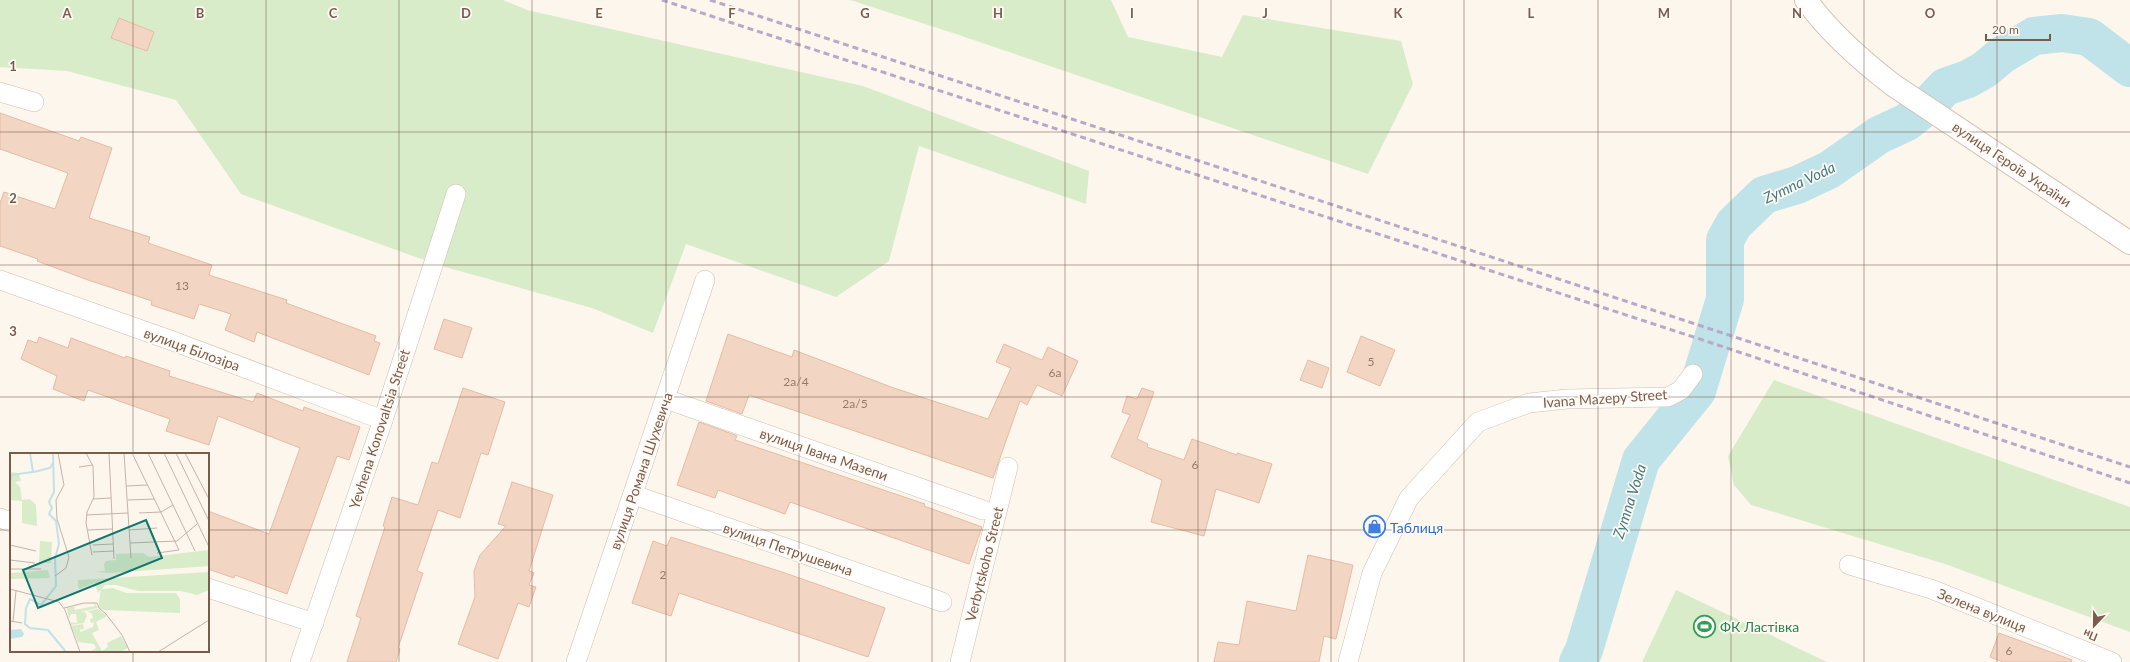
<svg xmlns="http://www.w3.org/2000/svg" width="2130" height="662" font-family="Lato,sans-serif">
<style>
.green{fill:#d8ecc9}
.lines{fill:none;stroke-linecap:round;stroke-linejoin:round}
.river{stroke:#bfe3e8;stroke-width:38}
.building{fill:#f3d5c3;stroke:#e6bba3}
.minor-casing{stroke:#d1beb0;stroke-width:20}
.secondary-casing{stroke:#d6c0b0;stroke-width:24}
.minor{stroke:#fff;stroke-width:19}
.secondary{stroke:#fff;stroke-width:22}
.rail{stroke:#b9a8c9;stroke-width:3;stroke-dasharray:6 4;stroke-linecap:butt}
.grid{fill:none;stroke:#7a5c4d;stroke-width:1;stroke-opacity:0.55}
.labels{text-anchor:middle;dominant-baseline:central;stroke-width:3.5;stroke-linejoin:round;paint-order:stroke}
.number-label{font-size:12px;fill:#987a6a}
.street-label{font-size:14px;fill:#7a5c4d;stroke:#fffaf3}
.shop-label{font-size:14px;fill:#366cbe;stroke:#fffaf3;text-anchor:start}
.leisure-label{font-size:14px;fill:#27864d;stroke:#fffaf3;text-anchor:start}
.water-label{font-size:15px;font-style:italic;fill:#437c86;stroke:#fffaf3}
.inset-river{fill:none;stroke:#bfe3e8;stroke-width:2}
.inset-road{fill:none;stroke:#c5b3a7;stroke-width:1}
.view{fill:#0f766e;fill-opacity:0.15;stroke:#0f766e;stroke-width:2}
.inset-edge{fill:none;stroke:#7a5c4d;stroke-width:2}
.grid-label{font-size:13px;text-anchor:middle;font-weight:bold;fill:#7a5c4d;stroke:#fffaf3;stroke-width:3.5;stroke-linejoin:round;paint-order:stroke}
</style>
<rect width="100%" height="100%" fill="#fdf6ec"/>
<!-- green -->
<g class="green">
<path d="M 0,0 L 503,0 L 527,10 L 863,86 L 1089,171 L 1086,204 L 919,146 L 889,261 L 836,297 L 686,244 L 653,333 L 592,308 L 438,265 L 241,194 L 176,100 L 67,71 L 0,67 Z"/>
<path d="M 850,0 L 1111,0 L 1128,37 L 1222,57 L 1243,15 L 1401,41 L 1413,84 L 1368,174 L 953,33 Z"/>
<path d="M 1774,380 L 2130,507 L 2130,632 L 1945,564 L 1751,505 L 1734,485 L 1728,456 Z"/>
<path d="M 1676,590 L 1827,662 L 1642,662 Z"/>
</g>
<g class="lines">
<!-- river -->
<path class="river" d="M 1578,662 L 1584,650 L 1641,460 L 1697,391 L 1725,299 L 1725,240 L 1734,224 L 1764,195 L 1797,185 L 1829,170 L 1879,135 L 1907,122 L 1927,106 L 1945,87 L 1968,79 L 1984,70 L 2002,55 L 2034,36 L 2062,33 L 2089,37 L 2130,68"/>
</g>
<!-- building -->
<g class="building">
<path d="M 119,18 L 154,32 L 147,51 L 111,38 Z"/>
<path d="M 0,113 L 79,141 L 81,137 L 112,148 L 89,218 L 150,237 L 148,243 L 212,265 L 209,275 L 287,300 L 286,303 L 376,336 L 374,341 L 380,343 L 369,375 L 257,332 L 254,342 L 225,330 L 231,314 L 199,304 L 194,319 L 151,305 L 152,301 L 88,280 L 37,261 L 38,259 L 0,246 L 0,203 L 4,192 L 55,209 L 68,173 L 0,149 Z"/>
<path d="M 444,319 L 472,328 L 462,358 L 434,349 Z"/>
<path d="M 728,334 L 792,357 L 794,350 L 891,387 L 988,419 L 1011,368 L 996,362 L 1004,344 L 1042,360 L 1048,347 L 1078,361 L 1062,396 L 1037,385 L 1027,405 L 1020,401 L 993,478 L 749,395 L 742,414 L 706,401 Z"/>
<path d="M 1361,336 L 1395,350 L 1380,386 L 1347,372 Z"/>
<path d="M 39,337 L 68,348 L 71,338 L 125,358 L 126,356 L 170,371 L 169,376 L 253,402 L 257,393 L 303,411 L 304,407 L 360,427 L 349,460 L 337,456 L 287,594 L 235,575 L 234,578 L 208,569 L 208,511 L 269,534 L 300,448 L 218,416 L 209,445 L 166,431 L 170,419 L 88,390 L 84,401 L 53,389 L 57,376 L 21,359 L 28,340 L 37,343 Z"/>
<path d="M 1308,360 L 1329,368 L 1322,388 L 1300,380 Z"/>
<path d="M 463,388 L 505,402 L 488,455 L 481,453 L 460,518 L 438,510 L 417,571 L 423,573 L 398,648 L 400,649 L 396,662 L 347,662 L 361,618 L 356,616 L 385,527 L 383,526 L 392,497 L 418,505 L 432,462 L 438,464 Z"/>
<path d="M 1142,388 L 1154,392 L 1137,439 L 1148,444 L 1147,447 L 1184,460 L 1192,439 L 1237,455 L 1237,453 L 1272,464 L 1259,503 L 1216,489 L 1204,536 L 1151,522 L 1162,480 L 1111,457 L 1130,415 L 1122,412 L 1127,396 L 1137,399 Z"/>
<path d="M 699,422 L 735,435 L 737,436 L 735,440 L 925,504 L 924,506 L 982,527 L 969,564 L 790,502 L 785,514 L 718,490 L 715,498 L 677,485 Z"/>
<path d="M 512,482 L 553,495 L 529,571 L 534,573 L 529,585 L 536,587 L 529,607 L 518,603 L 498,659 L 458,644 L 475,597 L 474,571 L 480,555 L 506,526 L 498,524 Z"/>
<path d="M 671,537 L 782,572 L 885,608 L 868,657 L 679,593 L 671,616 L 632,603 L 653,541 L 667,546 Z"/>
<path d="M 1308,555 L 1353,565 L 1336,639 L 1324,636 L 1319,662 L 1214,662 L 1218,642 L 1239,645 L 1247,601 L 1296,611 Z"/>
<path d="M 1999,633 L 2072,660 L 2071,662 L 2003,662 L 1990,657 Z"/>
</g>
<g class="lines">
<defs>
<g id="minor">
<path d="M 0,92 L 34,102"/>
<path d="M 0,280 L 170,340 L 383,420"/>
<path d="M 666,399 L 983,510"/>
<path d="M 634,495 L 942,602"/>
<path d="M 0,518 L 11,522"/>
<path d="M 1849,565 L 1931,589 L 2112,662"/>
<path d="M 208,588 L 314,623"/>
<path d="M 300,662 L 383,420 L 456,194"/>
<path d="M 576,662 L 705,280"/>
<path d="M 960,662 L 1008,467"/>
<path d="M 1348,662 L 1372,573 L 1409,498 L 1478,422 L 1529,403 L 1567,399 L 1668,397 L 1681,390 L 1693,374"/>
</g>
<path id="secondary" d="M 1806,0 C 1829,32 1862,61 1893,85 L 2130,243"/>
</defs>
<!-- minor casing -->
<use href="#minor" class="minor-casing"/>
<!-- secondary casing -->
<use href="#secondary" class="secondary-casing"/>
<!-- minor -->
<use href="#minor" class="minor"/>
<!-- secondary -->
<use href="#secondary" class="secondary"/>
<!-- rail -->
<g class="rail">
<path d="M 662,0 L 1724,347 L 2130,483"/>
<path d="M 710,0 L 2130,467"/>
</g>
</g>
<!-- grid -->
<path class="grid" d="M 133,0 L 133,454M 266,0 L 266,662M 399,0 L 399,662M 532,0 L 532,662M 666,0 L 666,662M 799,0 L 799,662M 932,0 L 932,662M 1065,0 L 1065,662M 1198,0 L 1198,662M 1331,0 L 1331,662M 1464,0 L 1464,662M 1598,0 L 1598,662M 1731,0 L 1731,662M 1864,0 L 1864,662M 1997,0 L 1997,662M 0,132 L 2130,132M 0,265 L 2130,265M 0,397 L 2130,397M 0,530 L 11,530M 208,530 L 2130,530M 133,651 L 133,662"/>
<!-- icons -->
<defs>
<symbol id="shop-ring" viewBox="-11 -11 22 22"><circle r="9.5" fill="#fffaf3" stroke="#3f7fe0" stroke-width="1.5"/><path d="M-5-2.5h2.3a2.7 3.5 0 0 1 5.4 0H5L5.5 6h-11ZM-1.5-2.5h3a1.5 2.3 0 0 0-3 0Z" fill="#3f7fe0"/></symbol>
<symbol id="stadium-ring" viewBox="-11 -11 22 22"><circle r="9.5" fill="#fffaf3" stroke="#2e9e5b" stroke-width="1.5"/><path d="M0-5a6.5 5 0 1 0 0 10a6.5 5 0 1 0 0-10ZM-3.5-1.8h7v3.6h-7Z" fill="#2e9e5b"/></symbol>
</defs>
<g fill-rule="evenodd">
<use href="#shop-ring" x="1362" y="514" width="25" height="25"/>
<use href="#stadium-ring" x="1692" y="614" width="25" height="25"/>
</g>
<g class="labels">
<!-- number labels -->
<g class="number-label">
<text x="182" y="285">13</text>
<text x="1371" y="361">5</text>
<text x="1055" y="372">6а</text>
<text x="796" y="381">2а/4</text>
<text x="855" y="403">2а/5</text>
<text x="1195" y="464">6</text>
<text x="663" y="574">2</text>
<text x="2009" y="650">6</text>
</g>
<!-- street labels -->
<g class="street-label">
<text transform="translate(2012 164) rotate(34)">вулиця Героїв України</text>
<text transform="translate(192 349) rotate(20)">вулиця Білозіра</text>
<text transform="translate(1605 398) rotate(-4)">Ivana Mazepy Street</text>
<text transform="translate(379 429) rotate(-72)">Yevhena Konovaltsia Street</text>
<text transform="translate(824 454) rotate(19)">вулиця Івана Мазепи</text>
<text transform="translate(641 471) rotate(-71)">вулиця Романа Шухевича</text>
<text transform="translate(788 549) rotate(19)">вулиця Петрушевича</text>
<text transform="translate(984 564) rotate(-76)">Verbytskoho Street</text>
<text transform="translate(1982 610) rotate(22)">Зелена вулиця</text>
</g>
<!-- shop labels -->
<g class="shop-label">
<text x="1390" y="527">Таблиця</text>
</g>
<!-- leisure labels -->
<g class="leisure-label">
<text x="1720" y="626">ФК Ластівка</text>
</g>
<!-- water labels -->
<g class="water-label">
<text transform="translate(1799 182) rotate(-25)">Zymna Voda</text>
<text transform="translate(1629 501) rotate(-72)">Zymna Voda</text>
</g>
</g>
<!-- overview -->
<g transform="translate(10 453)">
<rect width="199" height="199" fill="#fdf6ec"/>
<path d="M 0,19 L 8,20 L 10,24 L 11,28 L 5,29 L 10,34 L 12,47 L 20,46 L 26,52 L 27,73 L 12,70 L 12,48 L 0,47 ZM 30,88 L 42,89 L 41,110 L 29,110 ZM 199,97 L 199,113 L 100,120 L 84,119 L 95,118 L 94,111 L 96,108 L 106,107 L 106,101 L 133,100 L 139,104 ZM 38,117 L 40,125 L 0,126 L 1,120 ZM 199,119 L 199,137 L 187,142 L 171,138 L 128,138 L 106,132 L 95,132 L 88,140 L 85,130 L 69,136 L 68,133 L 68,127 ZM 103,135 L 116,140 L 166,140 L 170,146 L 170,160 L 93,157 L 89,155 L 89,148 L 91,136 ZM 84,149 L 88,155 L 70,159 L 75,159 L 77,162 L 74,170 L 61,172 L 60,169 L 67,170 L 66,161 L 61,161 L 59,166 L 57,155 ZM 80,150 L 84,150 L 85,153 L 65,157 L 64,153 ZM 88,156 L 97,163 L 86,169 L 89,177 L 82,180 L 92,198 L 98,194 L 97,190 L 111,183 L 113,187 L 109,189 L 113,187 L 118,195 L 110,199 L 80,199 L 86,195 L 84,191 L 68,189 L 61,173 L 73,171 L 74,176 L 70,176 L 70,179 L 83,174 L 84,169 L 81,170 L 80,166 L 83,165 L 82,161 L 78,158 Z" fill="#d8ecc9" fill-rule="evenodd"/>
<path d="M 11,176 L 14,181 L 12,184 L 0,186 L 0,177 Z" fill="#bfe3e8"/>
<path class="inset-river" d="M 43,0 L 44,39 L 39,49 L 42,55 L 39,61 L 46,68 L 49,91 L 45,105 L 46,133 L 31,152 L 20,146 L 16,155 L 15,171 L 20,175 L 38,177 L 56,199M 24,19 L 40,15 L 43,10M 1,27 L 1,22 L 23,19 L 20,0"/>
<path class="inset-road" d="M 76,0 L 83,13 L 84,44 L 77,59 L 76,70 L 82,102M 96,0 L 122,0M 99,0 L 104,106M 114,0 L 121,105M 122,0 L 169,97 L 147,100M 138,0 L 185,98M 154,0 L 199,94M 166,0 L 199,68M 175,0 L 199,46M 69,14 L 83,12M 116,33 L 138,32M 83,46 L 101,45M 118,47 L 145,46M 129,60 L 151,59 L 163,52M 76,62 L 118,60M 78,77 L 102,76M 119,77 L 147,75M 120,90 L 167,88 L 187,71M 0,92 L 26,98M 83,92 L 103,91M 83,99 L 104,98M 0,107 L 25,110M 0,116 L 31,116M 45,123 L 56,115 L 59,104 L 47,66 L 46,47 L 54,32 L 48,0M 0,136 L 49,149 L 55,157 L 70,199M 54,155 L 74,150 L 87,150 L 89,155 L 96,161 L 112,182 L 120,199M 0,168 L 12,170M 3,169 L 6,138M 148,199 L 199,167"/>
<path class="view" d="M 136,67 L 152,105 L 28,155 L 13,117 Z"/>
<rect width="199" height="199" class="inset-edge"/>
</g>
<g class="grid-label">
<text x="67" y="18">A</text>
<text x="200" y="18">B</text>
<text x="333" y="18">C</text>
<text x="466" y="18">D</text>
<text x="599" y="18">E</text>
<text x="732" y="18">F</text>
<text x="865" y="18">G</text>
<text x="998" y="18">H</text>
<text x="1132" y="18">I</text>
<text x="1265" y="18">J</text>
<text x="1398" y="18">K</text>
<text x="1531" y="18">L</text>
<text x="1664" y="18">M</text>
<text x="1797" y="18">N</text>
<text x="1930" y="18">O</text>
<text x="13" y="71">1</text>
<text x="13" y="203">2</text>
<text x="13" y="336">3</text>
</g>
<!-- north arrow -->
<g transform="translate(2094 626) rotate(202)" stroke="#fffaf3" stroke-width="3" paint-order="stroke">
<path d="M0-3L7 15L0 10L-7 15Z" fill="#7a5c4d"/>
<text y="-6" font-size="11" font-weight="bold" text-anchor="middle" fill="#7a5c4d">Пн</text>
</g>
<!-- scale -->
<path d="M1986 34v6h64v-6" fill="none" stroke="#7a5c4d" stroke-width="2"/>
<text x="1992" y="34" font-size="12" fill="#7a5c4d" stroke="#fffaf3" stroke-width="3" paint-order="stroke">20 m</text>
</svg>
